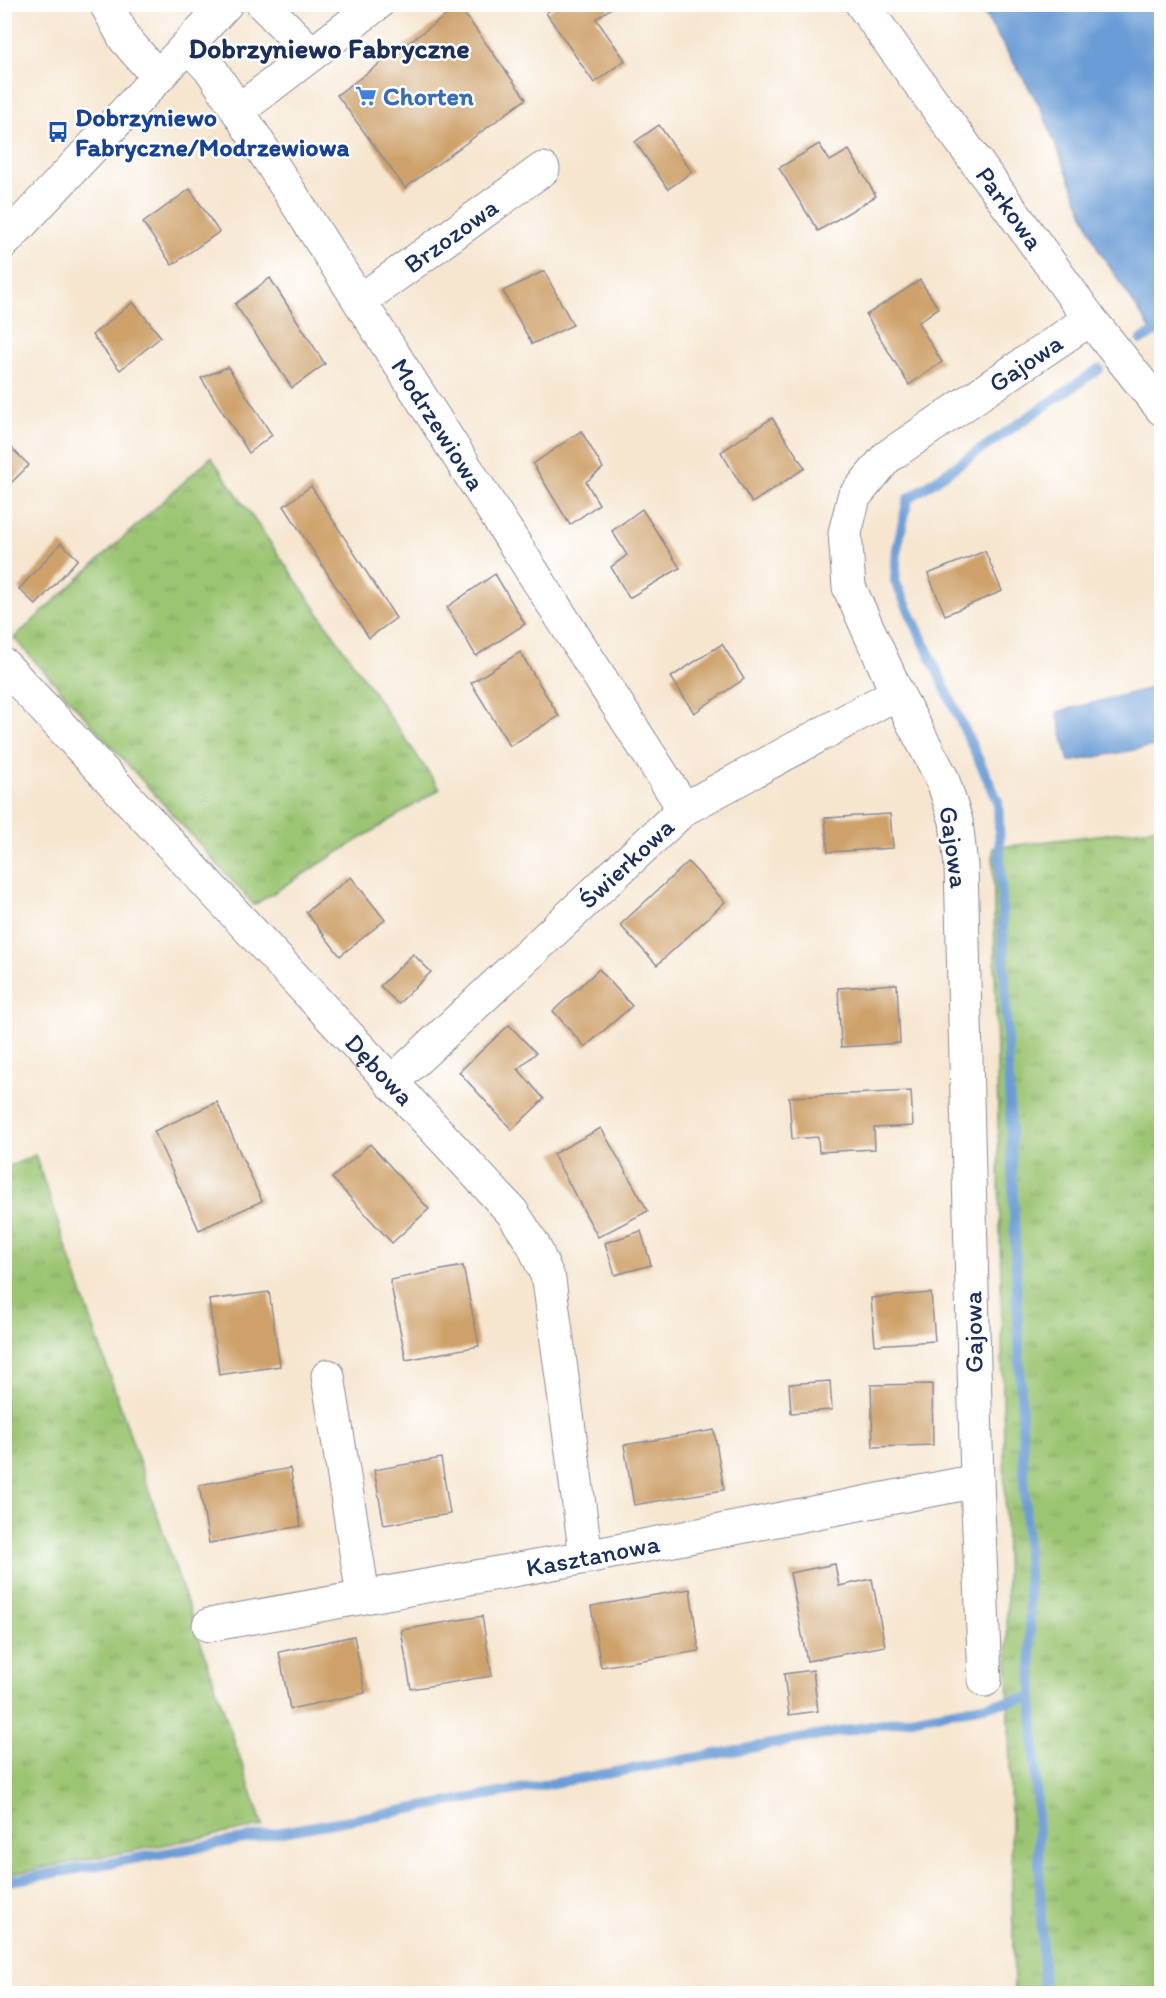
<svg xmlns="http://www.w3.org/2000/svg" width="1166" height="1998" font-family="Itim,sans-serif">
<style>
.grass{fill:url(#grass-tufts);stroke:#5b7a68;stroke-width:1.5}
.water{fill:#6b9cd5;stroke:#43669a;stroke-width:1.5}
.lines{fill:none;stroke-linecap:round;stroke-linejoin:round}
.stream{stroke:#6b9cd5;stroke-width:10}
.building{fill:#cea16a}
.minor-casing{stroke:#888a97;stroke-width:35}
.minor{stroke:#fff;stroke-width:33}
.labels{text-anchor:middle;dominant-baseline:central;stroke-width:5;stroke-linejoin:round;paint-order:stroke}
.shop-label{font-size:26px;font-weight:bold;fill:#366cbe;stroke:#fff;text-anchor:start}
.transit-label{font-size:26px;font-weight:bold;fill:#164399;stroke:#fff;text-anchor:start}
.street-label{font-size:26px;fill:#1b2f5e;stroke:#fff}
.quarter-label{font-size:28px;font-weight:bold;fill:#1b2f5e;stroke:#fff}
</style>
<defs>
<pattern id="grass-tufts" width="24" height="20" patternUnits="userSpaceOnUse" patternTransform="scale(1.5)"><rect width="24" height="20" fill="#9bc572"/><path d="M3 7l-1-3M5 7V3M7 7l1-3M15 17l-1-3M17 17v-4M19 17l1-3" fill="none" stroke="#7ea061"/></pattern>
</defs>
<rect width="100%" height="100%" fill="#fff"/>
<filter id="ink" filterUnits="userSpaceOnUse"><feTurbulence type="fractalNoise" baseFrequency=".0167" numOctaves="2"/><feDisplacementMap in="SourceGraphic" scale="12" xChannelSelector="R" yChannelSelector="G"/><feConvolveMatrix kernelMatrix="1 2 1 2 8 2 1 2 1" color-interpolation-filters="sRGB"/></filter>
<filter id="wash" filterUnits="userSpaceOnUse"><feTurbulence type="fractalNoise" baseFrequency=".008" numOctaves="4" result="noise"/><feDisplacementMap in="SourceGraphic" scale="24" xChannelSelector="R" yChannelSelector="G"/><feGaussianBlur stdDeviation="1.35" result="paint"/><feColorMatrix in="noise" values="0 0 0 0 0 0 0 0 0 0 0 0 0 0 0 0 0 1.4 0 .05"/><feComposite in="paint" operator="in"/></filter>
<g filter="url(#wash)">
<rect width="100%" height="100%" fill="#f6e6d0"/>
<!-- grass -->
<g class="grass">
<path d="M 211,457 L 440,789 L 254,905 L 14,638 Z"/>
<path d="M 1161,827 L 1161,1993 L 1014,1993 L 993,848 Z"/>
<path d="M 35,1155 L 263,1826 L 5,1875 L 4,1169 Z"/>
</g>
<!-- water -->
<g class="water">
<path d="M 979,5 L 1161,5 L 1161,336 L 1153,333 L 1098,249 L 1040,106 Z"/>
<path d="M 1155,687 L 1161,715 L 1161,745 L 1069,762 L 1057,712 Z"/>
</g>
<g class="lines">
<!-- stream -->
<g class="stream">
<path d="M 1141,340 L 1153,333"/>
<path d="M 4,1882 L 1033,1697"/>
<path d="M 1044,1994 L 998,801 L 895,581 L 897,549 L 908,499 L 1099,369"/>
</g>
</g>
<g id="blocks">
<!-- building -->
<g class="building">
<path d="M 558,4 L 617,4 L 596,19 L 625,60 L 594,83 L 546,13 Z"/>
<path d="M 459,6 L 526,99 L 405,188 L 337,95 Z"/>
<path d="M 659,125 L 692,172 L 668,189 L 635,142 Z"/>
<path d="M 819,144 L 830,161 L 849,150 L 876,196 L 818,231 L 779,168 Z"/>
<path d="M 190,189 L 219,232 L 172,265 L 143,223 Z"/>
<path d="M 544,271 L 573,325 L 532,344 L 503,291 Z"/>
<path d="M 270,278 L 325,364 L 292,388 L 235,304 Z"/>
<path d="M 920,280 L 938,308 L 918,323 L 942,362 L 909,385 L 866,315 Z"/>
<path d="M 133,302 L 161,337 L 120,370 L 92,335 Z"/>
<path d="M 228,367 L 272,435 L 249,453 L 201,378 Z"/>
<path d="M 772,418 L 805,468 L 752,503 L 721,452 Z"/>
<path d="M 581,431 L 603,468 L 586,482 L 599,504 L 570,525 L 533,464 Z"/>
<path d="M 4,441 L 29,465 L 4,490 Z"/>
<path d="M 311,486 L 396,618 L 369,638 L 284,506 Z"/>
<path d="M 642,509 L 680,568 L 629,598 L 611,567 L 627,555 L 612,531 Z"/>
<path d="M 61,543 L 78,559 L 36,605 L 19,589 Z"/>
<path d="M 985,551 L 1002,591 L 945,615 L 928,574 Z"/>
<path d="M 495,574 L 525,624 L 476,656 L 447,607 Z"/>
<path d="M 722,644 L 744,679 L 694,713 L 671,677 Z"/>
<path d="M 520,652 L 559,716 L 510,746 L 471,683 Z"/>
<path d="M 890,814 L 893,848 L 828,852 L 825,818 Z"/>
<path d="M 688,862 L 725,902 L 657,965 L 620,925 Z"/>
<path d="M 351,877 L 385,920 L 340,956 L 306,912 Z"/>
<path d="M 413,954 L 431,972 L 398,1004 L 380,986 Z"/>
<path d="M 599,969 L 632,1006 L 585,1047 L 553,1011 Z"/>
<path d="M 897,984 L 900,1043 L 841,1047 L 838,988 Z"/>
<path d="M 509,1025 L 536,1053 L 518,1069 L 544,1099 L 512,1130 L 459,1072 Z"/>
<path d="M 911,1091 L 913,1126 L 874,1128 L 875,1149 L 819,1152 L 818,1137 L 792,1139 L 789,1097 Z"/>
<path d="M 217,1102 L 262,1201 L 199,1230 L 154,1131 Z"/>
<path d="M 601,1128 L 648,1211 L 598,1237 L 553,1154 Z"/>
<path d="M 370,1144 L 429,1209 L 392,1243 L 332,1178 Z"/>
<path d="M 641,1231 L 651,1265 L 615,1275 L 605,1243 Z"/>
<path d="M 463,1266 L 479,1346 L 406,1360 L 390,1280 Z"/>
<path d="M 269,1292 L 280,1366 L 219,1375 L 209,1300 Z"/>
<path d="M 931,1293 L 935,1341 L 875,1345 L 871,1298 Z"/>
<path d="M 830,1381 L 832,1410 L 791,1413 L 789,1384 Z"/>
<path d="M 932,1384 L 933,1445 L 873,1447 L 871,1385 Z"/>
<path d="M 714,1430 L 724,1490 L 634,1505 L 624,1445 Z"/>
<path d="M 441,1458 L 450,1514 L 384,1525 L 374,1470 Z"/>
<path d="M 290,1468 L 301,1526 L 209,1543 L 199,1485 Z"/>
<path d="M 835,1564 L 839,1586 L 872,1579 L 885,1646 L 807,1661 L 790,1573 Z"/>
<path d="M 690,1589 L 699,1651 L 601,1667 L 591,1606 Z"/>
<path d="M 482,1616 L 492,1676 L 411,1689 L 401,1630 Z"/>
<path d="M 354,1636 L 365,1693 L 290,1709 L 279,1652 Z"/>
<path d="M 813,1670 L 818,1711 L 789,1715 L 784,1674 Z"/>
</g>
</g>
</g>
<g filter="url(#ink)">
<use href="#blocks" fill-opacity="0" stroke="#888a97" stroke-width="1.5"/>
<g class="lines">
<defs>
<g id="minor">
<path d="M 106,4 L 125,39 L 158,77"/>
<path d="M 263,4 L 312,54"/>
<path id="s1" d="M 862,4 L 1090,319 L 1162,409"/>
<path id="s2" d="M 188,46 L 212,71 L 238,111 L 684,809"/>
<path d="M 238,111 L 377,4"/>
<path d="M 4,242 L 226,4"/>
<path id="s3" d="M 360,301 L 543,169"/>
<path id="s4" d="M 4,665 L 512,1212 L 533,1244 L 549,1280 L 586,1557"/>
<path id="s5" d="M 391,1083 L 684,809 L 897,693"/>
<path d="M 328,1376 L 363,1596"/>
<path id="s6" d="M 209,1625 L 586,1557 L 977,1481"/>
<path id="s7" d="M 985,1680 L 977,1481 L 961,866 L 956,821 L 942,778 L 897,693 L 849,587 L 845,533 L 854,497 L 887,457 L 1090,319"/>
</g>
</defs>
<!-- minor casing -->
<use href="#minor" class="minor-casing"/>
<!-- minor -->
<use href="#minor" class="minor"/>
</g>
</g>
<!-- icons -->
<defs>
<symbol id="supermarket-bare" viewBox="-9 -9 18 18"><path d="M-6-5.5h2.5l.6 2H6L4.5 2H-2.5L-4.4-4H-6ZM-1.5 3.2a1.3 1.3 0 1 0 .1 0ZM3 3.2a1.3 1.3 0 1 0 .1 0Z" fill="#3f7fe0" stroke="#fff" stroke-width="2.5" paint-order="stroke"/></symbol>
<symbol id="bus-bare" viewBox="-9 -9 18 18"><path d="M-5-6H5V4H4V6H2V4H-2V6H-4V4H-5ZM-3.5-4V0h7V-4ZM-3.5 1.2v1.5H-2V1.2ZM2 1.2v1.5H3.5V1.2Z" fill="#1a4fb4" stroke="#fff" stroke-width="2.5" paint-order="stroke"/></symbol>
</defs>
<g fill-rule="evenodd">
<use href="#supermarket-bare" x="351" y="81" width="30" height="30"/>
<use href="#bus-bare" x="43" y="117" width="30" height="30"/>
</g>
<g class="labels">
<!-- shop labels -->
<g class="shop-label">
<text x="383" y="96">Chorten</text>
</g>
<!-- transit labels -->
<g class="transit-label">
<text x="75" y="117">Dobrzyniewo<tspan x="75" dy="30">Fabryczne/Modrzewiowa</tspan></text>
</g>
<!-- street labels -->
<g class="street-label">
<text stroke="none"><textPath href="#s1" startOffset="252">Parkowa</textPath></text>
<text stroke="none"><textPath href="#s3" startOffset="112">Brzozowa</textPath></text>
<text stroke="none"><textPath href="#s7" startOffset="1428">Gajowa</textPath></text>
<text stroke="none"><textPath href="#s2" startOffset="454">Modrzewiowa</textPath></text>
<text transform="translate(954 847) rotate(82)">Gajowa</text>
<text stroke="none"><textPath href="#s5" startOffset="322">Świerkowa</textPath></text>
<text stroke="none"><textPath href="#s4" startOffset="552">Dębowa</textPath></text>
<text transform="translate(973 1332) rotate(-91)">Gajowa</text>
<text stroke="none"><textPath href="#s6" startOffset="390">Kasztanowa</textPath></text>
</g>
<!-- quarter labels -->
<g class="quarter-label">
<text x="329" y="48">Dobrzyniewo Fabryczne</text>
</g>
</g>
<!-- margin -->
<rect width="1166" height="1998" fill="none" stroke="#fff" stroke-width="24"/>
</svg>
